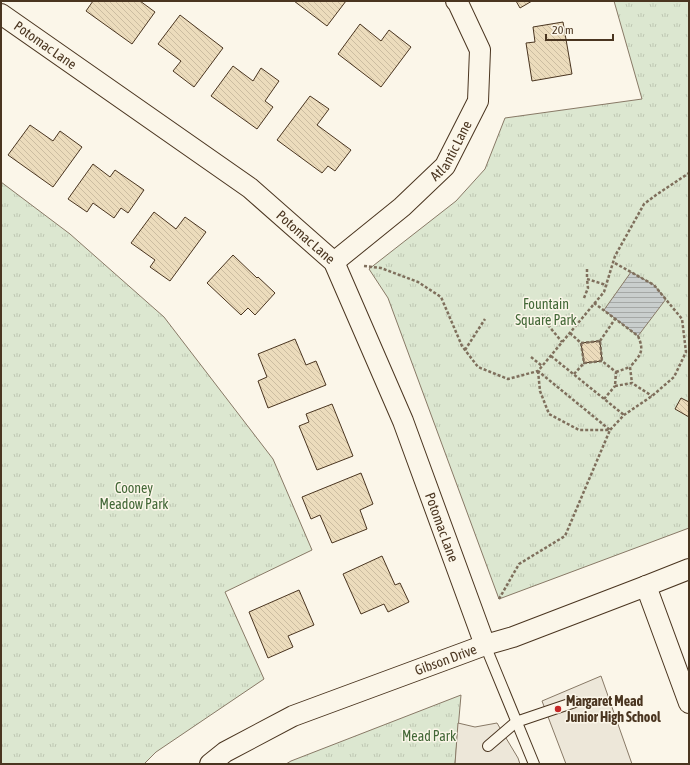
<svg xmlns="http://www.w3.org/2000/svg" width="690" height="765" font-family="'Asap Condensed',sans-serif">
<style>
.park{fill:url(#park-tufts);stroke:#887966}
.parking{fill:#ede7d9;stroke:#887966}
.water{fill:url(#water-rules);stroke:#887966}
.building{fill:url(#building-back-hatch);stroke:#4a3520}
.lines{fill:none;stroke-linecap:round;stroke-linejoin:round}
.service-casing{stroke:#4a3520;stroke-width:12}
.minor-casing{stroke:#4a3520;stroke-width:22}
.path{stroke:#7f6f5c;stroke-width:2.5;stroke-dasharray:3 2;stroke-linecap:butt}
.service{stroke:#fbf6e9;stroke-width:10}
.minor{stroke:#fbf6e9;stroke-width:20}
.poi-dot{fill:#c62828;stroke:#fbf6e9;stroke-width:1.5}
.labels{text-anchor:middle;dominant-baseline:central;stroke-width:3;stroke-linejoin:round;paint-order:stroke}
.street-label{font-size:14px;fill:#4a3520;stroke:#fbf6e9}
.park-label{font-size:14px;fill:#436837;stroke:#fbf6e9}
.poi-label{font-size:14px;font-weight:bold;fill:#4a3520;stroke:#fbf6e9;text-anchor:start}
</style>
<defs>
<pattern id="park-tufts" width="24" height="20" patternUnits="userSpaceOnUse"><rect width="24" height="20" fill="#dce7d0"/><path d="M3 7l-1-3M5 7V3M7 7l1-3M15 17l-1-3M17 17v-4M19 17l1-3" fill="none" stroke="#bec7b2"/></pattern>
<pattern id="water-rules" width="6" height="5" patternUnits="userSpaceOnUse"><rect width="6" height="5" fill="#c9cecd"/><path d="M0 2.5h6" fill="none" stroke="#a5a8a6"/></pattern>
<pattern id="building-back-hatch" width="6" height="6" patternUnits="userSpaceOnUse"><rect width="6" height="6" fill="#ecdcbc"/><path d="M-1 5l2 2M0 0l6 6M5-1l2 2" fill="none" stroke="#ccbda1"/></pattern>
</defs>
<rect width="100%" height="100%" fill="#fbf6e9"/>
<!-- park -->
<g class="park">
<path d="M 614,1 L 689,1 L 689,528 L 499,599 L 388,298 L 369,269 L 456,201 L 485,169 L 505,118 L 642,99 Z"/>
<path d="M 1,182 L 70,234 L 164,317 L 273,459 L 312,550 L 225,592 L 264,679 L 156,752 L 144,764 L 1,764 Z"/>
<path d="M 461,695 L 455,764 L 286,764 L 291,761 Z"/>
</g>
<!-- parking -->
<g class="parking">
<path d="M 601,676 L 632,764 L 566,764 L 542,701 Z"/>
<path d="M 458,723 L 475,727 L 497,723 L 518,758 L 520,764 L 455,764 Z"/>
</g>
<!-- water -->
<path class="water" d="M 631,272 L 654,285 L 666,299 L 638,336 L 604,310 Z"/>
<!-- building -->
<g class="building">
<path d="M 93,1 L 140,1 L 155,12 L 132,44 L 86,11 Z"/>
<path d="M 294,1 L 346,1 L 327,26 Z"/>
<path d="M 516,1 L 532,1 L 520,8 Z"/>
<path d="M 180,15 L 223,48 L 194,87 L 173,71 L 181,61 L 158,44 Z"/>
<path d="M 563,22 L 572,74 L 532,81 L 526,43 L 535,42 L 533,27 Z"/>
<path d="M 360,24 L 381,41 L 389,30 L 411,47 L 381,87 L 338,54 Z"/>
<path d="M 233,66 L 253,81 L 261,68 L 279,81 L 265,101 L 273,107 L 257,129 L 211,96 Z"/>
<path d="M 310,96 L 329,109 L 317,125 L 351,150 L 335,171 L 328,166 L 322,173 L 277,140 Z"/>
<path d="M 30,125 L 53,141 L 60,131 L 82,147 L 53,187 L 8,155 Z"/>
<path d="M 93,164 L 110,177 L 115,170 L 144,190 L 128,213 L 121,208 L 114,218 L 93,203 L 87,212 L 68,199 Z"/>
<path d="M 154,212 L 176,229 L 185,217 L 206,232 L 170,281 L 150,267 L 155,260 L 131,243 Z"/>
<path d="M 233,255 L 257,278 L 258,277 L 275,293 L 255,315 L 248,308 L 241,315 L 207,283 Z"/>
<path d="M 295,339 L 306,365 L 316,361 L 326,385 L 268,408 L 258,381 L 267,377 L 258,354 Z"/>
<path d="M 600,341 L 602,361 L 584,363 L 581,343 Z"/>
<path d="M 681,398 L 689,402 L 689,417 L 675,409 Z"/>
<path d="M 332,404 L 353,456 L 317,470 L 299,426 L 309,422 L 306,414 Z"/>
<path d="M 361,473 L 373,504 L 360,510 L 367,529 L 332,543 L 320,515 L 311,519 L 302,497 Z"/>
<path d="M 382,556 L 395,585 L 400,583 L 409,602 L 388,612 L 384,604 L 361,614 L 343,574 Z"/>
<path d="M 299,590 L 314,625 L 288,636 L 293,647 L 268,658 L 249,612 Z"/>
</g>
<g class="lines">
<defs>
<g id="service">
<path d="M 485,645 L 534,764"/>
<path d="M 488,746 L 516,722 L 575,702"/>
</g>
<g id="minor">
<path id="s1" d="M 1,14 L 250,188 L 334,262 L 403,421 L 485,645"/>
<path id="s2" d="M 334,262 L 402,207 L 445,166 L 478,101 L 480,50 L 458,3 L 456,1"/>
<path d="M 646,586 L 689,703"/>
<path id="s3" d="M 210,764 L 225,752 L 293,716 L 485,645 L 513,637 L 646,586 L 689,569"/>
</g>
</defs>
<!-- service casing -->
<use href="#service" class="service-casing"/>
<!-- minor casing -->
<use href="#minor" class="minor-casing"/>
<!-- path -->
<g class="path">
<path d="M 364,266 L 381,268 L 418,282 L 441,297 L 462,346 L 478,367 L 508,379 L 538,371 L 604,292 L 615,256 L 644,204 L 656,195 L 689,173"/>
<path d="M 587,269 L 587,279 L 606,285"/>
<path d="M 584,298 L 588,288 L 587,279"/>
<path d="M 594,303 L 638,336 C 645,352 640,355 630,367"/>
<path d="M 548,325 L 562,342"/>
<path d="M 570,333 L 581,343 L 584,363 L 602,361 L 616,372 L 615,386 L 632,383 L 652,396"/>
<path d="M 600,341 L 615,319"/>
<path d="M 581,343 L 600,341 L 602,361"/>
<path d="M 465,350 L 485,319"/>
<path d="M 551,356 L 624,415"/>
<path d="M 531,357 L 542,366"/>
<path d="M 538,371 L 540,391 L 549,414 L 579,430 L 610,430 L 624,415 L 652,396 L 674,377 L 686,352 L 682,319 L 654,285 L 613,262"/>
<path d="M 616,372 L 630,367 L 632,383"/>
<path d="M 574,374 L 584,363"/>
<path d="M 604,399 L 615,386"/>
<path d="M 499,599 L 519,564 L 565,536 L 610,430 L 538,371"/>
</g>
<!-- service -->
<use href="#service" class="service"/>
<!-- minor -->
<use href="#minor" class="minor"/>
</g>
<!-- markers -->
<circle class="poi-dot" cx="558" cy="709" r="4"/>
<g class="labels">
<!-- street labels -->
<g class="street-label">
<text stroke="none"><textPath href="#s1" startOffset="54">Potomac Lane</textPath></text>
<text stroke="none"><textPath href="#s2" startOffset="163">Atlantic Lane</textPath></text>
<text stroke="none"><textPath href="#s1" startOffset="378">Potomac Lane</textPath></text>
<text stroke="none"><textPath href="#s1" startOffset="702">Potomac Lane</textPath></text>
<text stroke="none"><textPath href="#s3" startOffset="259">Gibson Drive</textPath></text>
</g>
<!-- park labels -->
<g class="park-label">
<text x="546" y="304">Fountain<tspan x="546" dy="16">Square Park</tspan></text>
<text x="134" y="488">Cooney<tspan x="134" dy="16">Meadow Park</tspan></text>
<text x="429" y="736">Mead Park</text>
</g>
<!-- poi labels -->
<g class="poi-label">
<text x="566" y="701">Margaret Mead<tspan x="566" dy="16">Junior High School</tspan></text>
</g>
</g>
<!-- border -->
<rect width="690" height="765" fill="none" stroke="#4a3520" stroke-width="4"/>
<!-- scale -->
<path d="M546 34v6h67v-6" fill="none" stroke="#4a3520" stroke-width="2"/>
<text x="552" y="34" font-size="12" fill="#4a3520" stroke="#fbf6e9" stroke-width="3" paint-order="stroke">20 m</text>
</svg>
